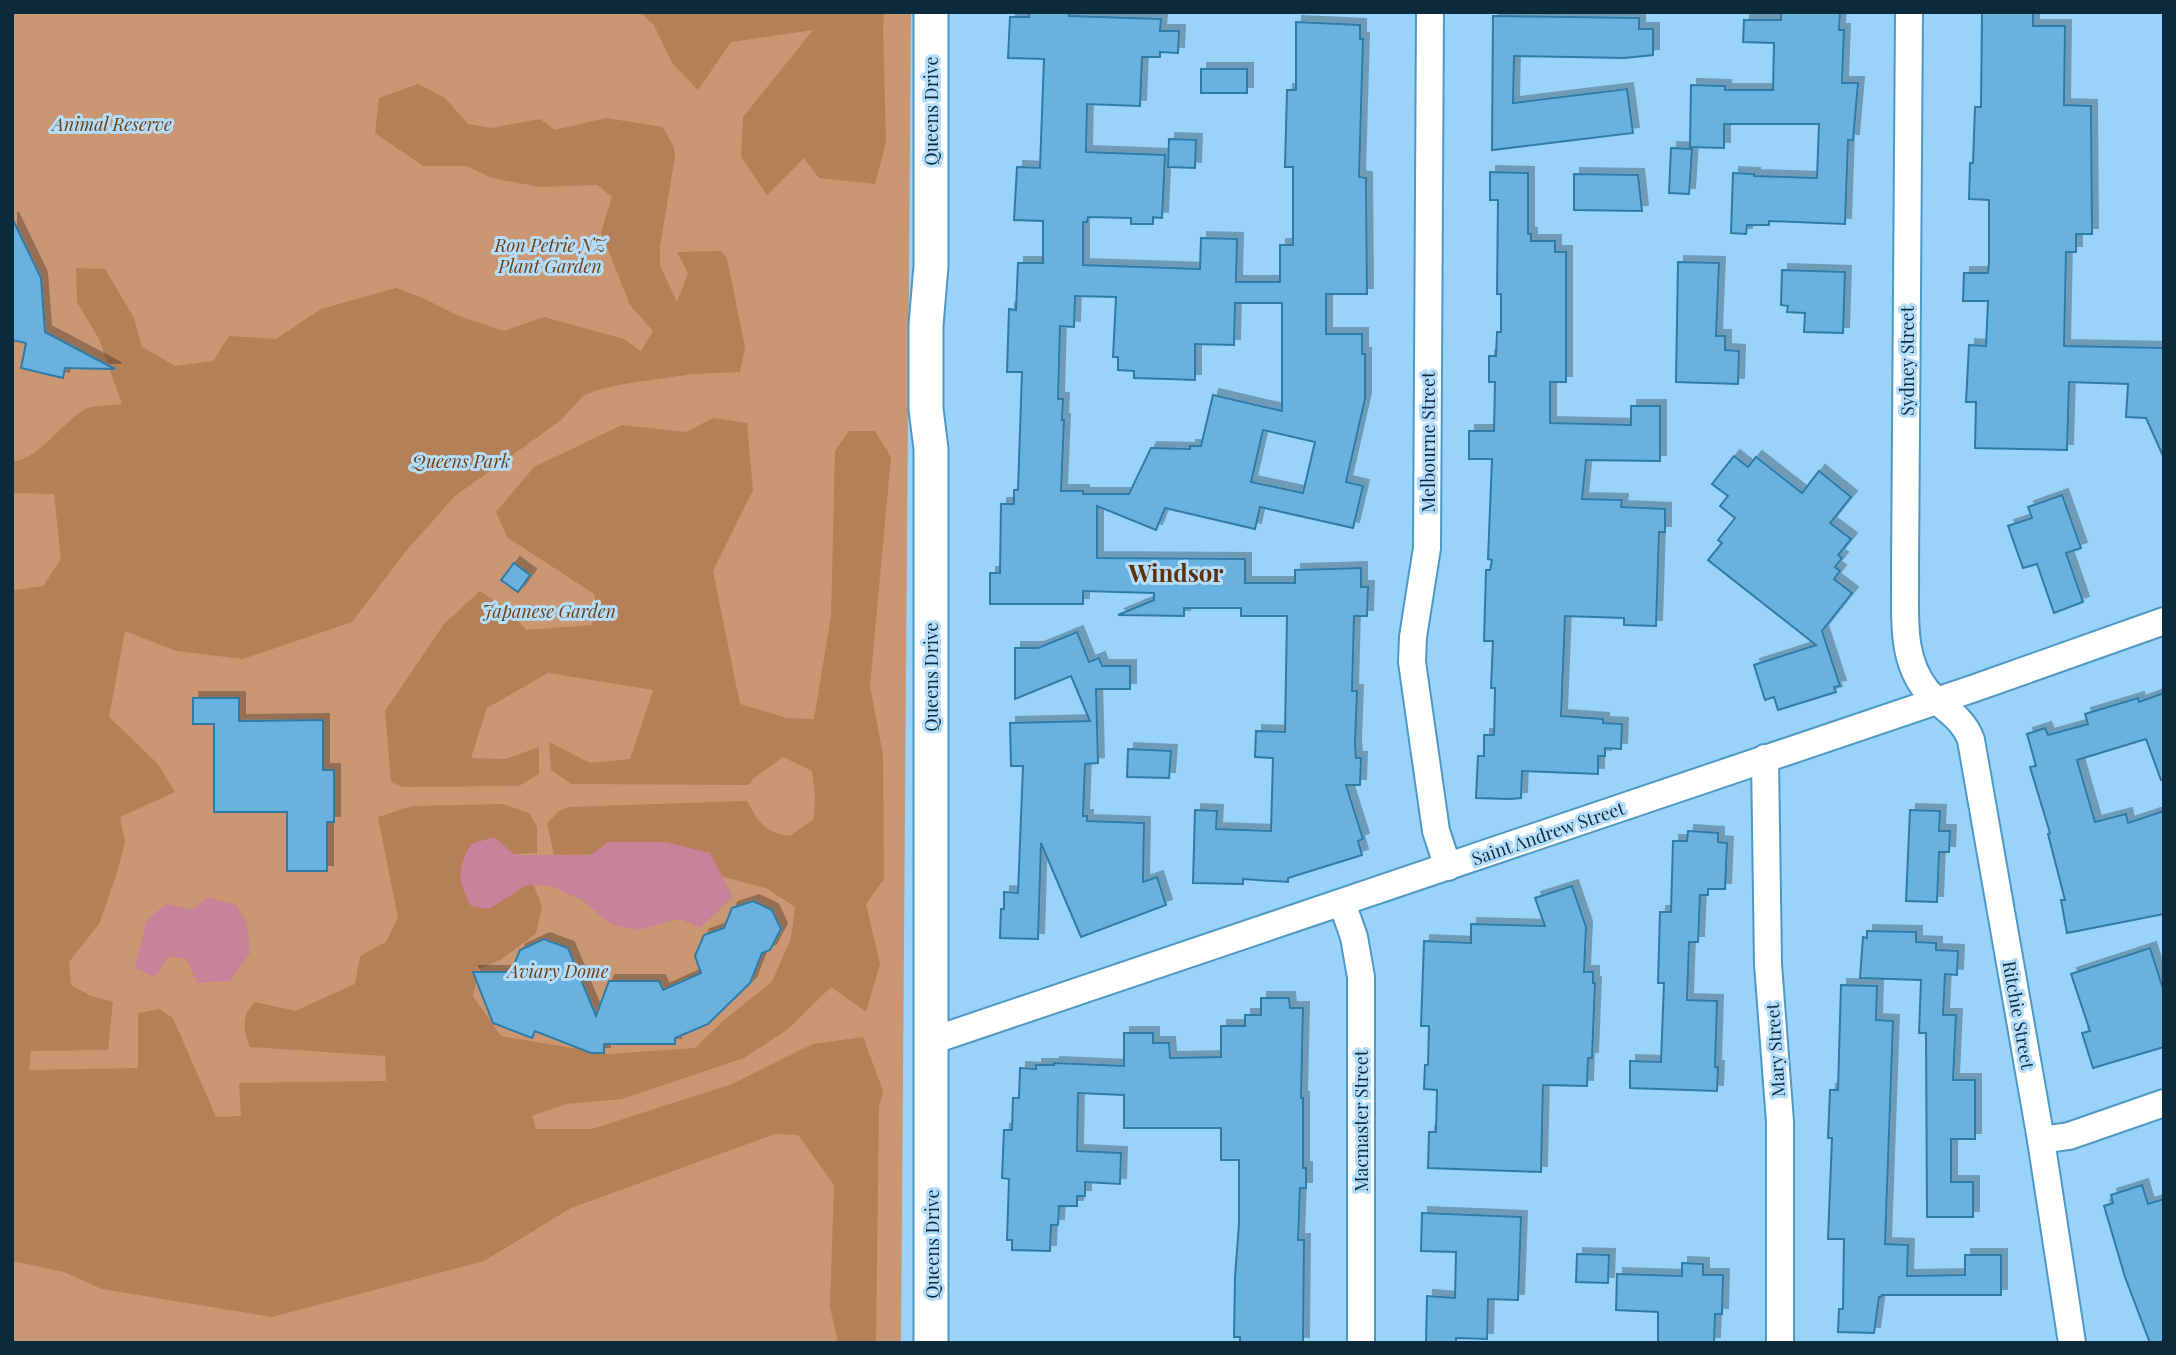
<svg xmlns="http://www.w3.org/2000/svg" width="2176" height="1355" font-family="'Playfair Display',serif">
<style>
.green{fill:#ca9772}
.forest{fill:#b57f57}
.water{fill:#c6839a}
.building{fill:#69b2e0;stroke:#2f7ba6;stroke-width:2;fill-rule:evenodd;filter:url(#shadow)}
.lines{fill:none;stroke-linecap:round;stroke-linejoin:round}
.minor-casing{stroke:#4e98c4;stroke-width:30}
.major-casing{stroke:#4e98c4;stroke-width:37}
.minor{stroke:#fff;stroke-width:26}
.major{stroke:#fff;stroke-width:33}
.labels{text-anchor:middle;dominant-baseline:central;stroke-width:6;stroke-linejoin:round;paint-order:stroke}
.street-label{font-size:18px;fill:#0b2b3d;stroke:#b4defb}
.park-label{font-size:18px;font-style:italic;fill:#713d0c;stroke:#b4defb}
.district-label{font-size:24px;font-weight:bold;fill:#5d310a;stroke:#b4defb}
</style>
<defs>
<filter id="shadow"><feDropShadow dx="6" dy="-6" stdDeviation="0" flood-color="#0004"/></filter>
</defs>
<rect width="100%" height="100%" fill="#99d3f9"/>
<!-- green -->
<path class="green" d="M 12,12 L 911,12 L 901,1343 L 12,1343 Z"/>
<!-- forest -->
<g class="forest">
<path d="M 640,12 L 884,12 L 883,28 L 886,142 L 875,184 L 819,178 L 804,158 L 767,195 L 741,157 L 743,117 L 813,30 L 731,42 L 698,90 L 672,63 L 654,25 Z"/>
<path d="M 418,84 L 445,98 L 468,124 L 491,128 L 540,119 L 555,130 L 606,118 L 663,127 L 674,148 L 675,156 L 660,246 L 660,266 L 677,302 L 688,273 L 677,252 L 721,251 L 727,258 L 745,348 L 740,372 L 693,374 L 623,384 L 597,390 L 583,396 L 560,421 L 455,496 L 406,551 L 352,622 L 243,659 L 176,651 L 125,631 L 109,717 L 157,763 L 175,792 L 120,817 L 125,842 L 117,873 L 99,924 L 69,962 L 71,985 L 91,996 L 113,1002 L 108,1050 L 31,1051 L 29,1070 L 138,1068 L 138,1013 L 159,1009 L 173,1018 L 216,1117 L 241,1116 L 239,1083 L 386,1081 L 385,1056 L 250,1047 C 243,1030 241,1015 255,1002 L 295,1011 L 355,984 L 360,956 L 386,942 L 398,918 L 378,817 L 412,806 L 503,804 L 529,813 L 537,827 L 537,853 L 498,855 L 531,879 L 542,906 L 536,934 L 500,960 L 479,969 L 473,996 L 501,1036 L 608,1054 L 695,1048 L 723,1021 L 772,982 L 791,938 L 795,907 L 766,888 L 685,867 L 616,854 L 554,855 L 547,823 L 559,811 L 569,807 L 747,801 C 759,822 764,833 790,836 L 814,819 L 815,795 L 812,771 L 783,757 L 754,778 L 749,785 L 571,784 L 551,770 L 549,742 L 590,763 L 630,759 L 653,690 L 548,673 L 487,708 L 471,758 L 506,759 L 539,747 L 539,774 L 519,786 L 403,787 L 391,782 L 385,711 L 444,624 L 480,591 L 509,610 L 526,630 L 592,625 L 595,597 L 594,594 L 507,537 L 496,512 L 534,467 L 622,425 L 686,432 L 713,418 L 747,423 L 753,490 L 713,571 L 740,704 L 787,718 L 814,719 L 831,616 L 835,451 L 849,431 L 875,431 L 891,457 L 870,686 L 883,755 L 884,879 L 866,904 L 880,964 L 866,1012 L 831,987 L 788,1029 L 744,1058 L 622,1099 L 566,1104 L 532,1116 L 536,1129 L 592,1129 L 732,1084 L 813,1044 L 863,1037 L 883,1091 L 879,1107 L 876,1343 L 838,1343 L 830,1307 L 834,1185 L 798,1135 L 775,1134 L 571,1208 L 484,1261 L 272,1317 L 102,1289 L 64,1272 L 12,1261 L 12,585 L 15,590 L 43,586 L 61,559 L 54,494 L 12,493 L 12,462 C 42,457 59,425 84,410 C 93,404 111,406 122,404 L 99,339 L 77,302 L 76,268 L 105,269 L 134,318 L 142,347 L 175,366 L 213,361 L 229,336 L 276,339 L 321,309 L 396,288 L 425,299 L 459,316 L 504,331 L 544,317 L 624,339 L 641,351 L 653,331 L 630,305 L 601,232 L 612,197 L 597,185 L 540,187 L 492,178 L 467,166 L 423,166 L 375,133 L 379,98 Z"/>
</g>
<!-- water -->
<g class="water">
<path d="M 494,837 L 515,855 L 591,855 L 608,842 L 666,842 L 710,853 L 733,897 L 700,928 L 680,919 L 638,930 L 612,925 L 582,900 L 551,886 L 527,885 L 489,909 L 471,906 C 457,880 457,869 471,844 Z"/>
<path d="M 207,897 L 236,905 L 247,923 L 250,953 L 230,981 L 197,983 L 186,958 L 168,957 L 154,977 L 135,968 L 147,919 L 167,904 L 193,910 Z"/>
</g>
<!-- building -->
<g class="building">
<path d="M 1029,12 L 1069,12 L 1069,16 L 1161,19 L 1160,31 L 1179,31 L 1178,53 L 1160,52 L 1160,57 L 1142,57 L 1140,106 L 1087,104 L 1086,152 L 1165,155 L 1162,218 L 1153,217 L 1153,224 L 1131,224 L 1131,218 L 1088,217 L 1087,222 L 1083,222 L 1083,265 L 1200,269 L 1201,238 L 1237,239 L 1236,282 L 1280,282 L 1280,245 L 1293,245 L 1293,167 L 1285,167 L 1287,90 L 1296,90 L 1296,22 L 1360,25 L 1360,39 L 1363,39 L 1359,177 L 1366,178 L 1367,294 L 1326,294 L 1326,334 L 1362,334 L 1362,354 L 1365,354 L 1365,399 L 1346,482 L 1363,486 L 1353,528 L 1260,507 L 1255,529 L 1165,508 L 1156,530 L 1097,506 L 1097,558 L 1245,559 L 1245,583 L 1295,583 L 1295,570 L 1361,568 L 1361,587 L 1368,587 L 1367,616 L 1354,616 L 1352,691 L 1357,691 L 1355,745 L 1356,758 L 1361,758 L 1360,785 L 1346,785 L 1363,839 L 1358,841 L 1362,855 L 1288,878 L 1288,882 L 1243,879 L 1243,884 L 1193,883 L 1195,810 L 1217,811 L 1216,829 L 1271,831 L 1273,758 L 1255,757 L 1256,731 L 1285,732 L 1287,616 L 1241,616 L 1241,608 L 1184,608 L 1184,616 L 1118,615 L 1154,600 L 1154,593 L 1083,591 L 1083,604 L 990,604 L 990,573 L 1000,573 L 1001,504 L 1014,504 L 1014,490 L 1018,490 L 1022,372 L 1007,372 L 1009,309 L 1016,310 L 1018,263 L 1043,263 L 1043,221 L 1014,220 L 1017,167 L 1040,168 L 1044,59 L 1008,58 L 1010,17 L 1029,17 ZM 1075,296 L 1116,297 L 1113,357 L 1118,357 L 1118,370 L 1134,371 L 1134,378 L 1168,379 L 1195,380 L 1195,344 L 1234,345 L 1235,303 L 1282,303 L 1282,411 L 1213,395 L 1201,446 L 1190,446 L 1190,449 L 1151,448 L 1129,494 L 1083,494 L 1083,491 L 1061,491 L 1064,420 L 1062,420 L 1063,399 L 1058,399 L 1060,326 L 1074,327 ZM 1263,430 L 1315,442 L 1303,493 L 1251,482 Z"/>
<path d="M 1781,12 L 1840,12 L 1839,30 L 1844,30 L 1842,83 L 1858,83 L 1853,140 L 1848,140 L 1845,224 L 1769,221 L 1769,225 L 1747,225 L 1746,234 L 1731,233 L 1733,173 L 1754,174 L 1754,176 L 1817,178 L 1819,124 L 1724,124 L 1724,148 L 1690,147 L 1691,85 L 1725,86 L 1725,90 L 1773,90 L 1774,43 L 1743,42 L 1744,20 L 1781,20 Z"/>
<path d="M 2033,12 L 2033,26 L 2065,26 L 2064,105 L 2091,106 L 2092,234 L 2076,234 L 2076,252 L 2066,252 L 2064,346 L 2164,348 L 2164,458 L 2146,418 L 2126,417 L 2128,384 L 2069,382 L 2067,450 L 1975,448 L 1976,402 L 1966,402 L 1969,345 L 1986,346 L 1988,301 L 1963,301 L 1964,273 L 1988,273 L 1989,262 L 1989,200 L 1969,199 L 1970,163 L 1973,163 L 1975,107 L 1981,107 L 1982,13 Z"/>
<path d="M 1493,16 L 1639,18 L 1639,29 L 1653,29 L 1653,55 L 1624,58 L 1514,56 L 1513,103 L 1627,89 L 1633,133 L 1492,150 Z"/>
<rect x="1201" y="69" width="46" height="24"/>
<path d="M 1169,139 L 1196,140 L 1195,168 L 1168,167 Z"/>
<path d="M 1671,148 L 1692,149 L 1689,194 L 1669,193 Z"/>
<path d="M 1490,172 L 1528,173 L 1528,234 L 1531,234 L 1531,241 L 1555,241 L 1555,252 L 1566,252 L 1566,382 L 1550,382 L 1550,423 L 1631,425 L 1631,406 L 1660,406 L 1660,461 L 1586,460 L 1582,499 L 1622,500 L 1621,507 L 1665,509 L 1665,532 L 1659,532 L 1656,626 L 1624,625 L 1624,618 L 1565,616 L 1561,716 L 1603,719 L 1603,723 L 1622,724 L 1621,749 L 1605,748 L 1605,756 L 1598,756 L 1598,774 L 1522,771 L 1521,798 L 1510,799 L 1476,798 L 1478,756 L 1484,756 L 1484,735 L 1494,735 L 1495,688 L 1491,688 L 1493,641 L 1484,641 L 1486,570 L 1490,570 L 1492,560 L 1488,559 L 1492,459 L 1469,459 L 1469,431 L 1494,431 L 1495,382 L 1489,382 L 1489,356 L 1496,356 L 1497,332 L 1501,332 L 1501,294 L 1497,294 L 1498,200 L 1490,200 Z"/>
<path d="M 1574,174 L 1638,175 L 1642,211 L 1574,210 Z"/>
<path d="M 12,218 L 41,278 L 45,332 L 115,369 L 65,368 L 63,378 L 21,368 L 26,343 L 12,340 Z"/>
<path d="M 1678,262 L 1719,263 L 1716,336 L 1725,336 L 1725,350 L 1739,351 L 1738,384 L 1676,382 Z"/>
<path d="M 1782,270 L 1845,272 L 1843,333 L 1804,332 L 1805,313 L 1787,312 L 1788,306 L 1781,305 Z"/>
<path d="M 1734,456 L 1748,467 L 1756,457 L 1802,493 L 1819,471 L 1851,497 L 1830,523 L 1851,539 L 1838,555 L 1842,558 L 1835,567 L 1840,571 L 1834,579 L 1852,593 L 1822,631 L 1840,686 L 1834,687 L 1836,692 L 1778,710 L 1774,697 L 1765,700 L 1754,665 L 1816,645 L 1708,560 L 1722,543 L 1718,540 L 1735,518 L 1720,506 L 1728,496 L 1712,484 Z"/>
<path d="M 2062,495 L 2081,548 L 2066,553 L 2083,602 L 2054,613 L 2037,564 L 2023,568 L 2008,526 L 2032,518 L 2028,507 Z"/>
<path d="M 514,563 L 530,575 L 518,592 L 501,580 Z"/>
<path d="M 1077,632 L 1089,662 L 1099,658 L 1102,666 L 1130,666 L 1130,689 L 1096,689 L 1098,763 L 1085,764 L 1083,816 L 1087,816 L 1087,821 L 1144,823 L 1143,882 L 1157,877 L 1166,905 L 1081,937 L 1041,843 L 1038,939 L 1000,938 L 1001,909 L 1004,909 L 1004,892 L 1018,893 L 1023,766 L 1011,766 L 1010,723 L 1090,721 L 1071,676 L 1015,699 L 1015,648 L 1038,648 Z"/>
<path d="M 2164,693 L 2164,779 L 2161,780 L 2146,739 L 2077,760 L 2095,822 L 2126,814 L 2128,823 L 2164,811 L 2164,914 L 2067,933 L 2061,900 L 2065,900 L 2048,834 L 2050,833 L 2030,767 L 2036,766 L 2027,734 L 2045,728 L 2048,735 L 2088,724 L 2085,714 L 2138,698 L 2139,702 Z"/>
<path d="M 193,698 L 239,698 L 239,721 L 323,720 L 323,770 L 334,770 L 334,822 L 327,822 L 327,871 L 287,871 L 287,812 L 214,812 L 214,724 L 193,724 Z"/>
<path d="M 1128,749 L 1171,751 L 1169,778 L 1127,777 Z"/>
<path d="M 1910,810 L 1940,811 L 1939,831 L 1950,831 L 1949,852 L 1939,852 L 1937,902 L 1906,901 Z"/>
<path d="M 1688,831 L 1718,833 L 1718,842 L 1727,843 L 1725,889 L 1708,889 L 1708,895 L 1700,895 L 1698,942 L 1689,942 L 1687,1000 L 1717,1001 L 1715,1067 L 1718,1067 L 1717,1091 L 1630,1088 L 1630,1061 L 1661,1062 L 1664,983 L 1658,983 L 1660,912 L 1671,912 L 1673,841 L 1687,841 Z"/>
<path d="M 1572,886 L 1586,927 L 1584,972 L 1593,972 L 1593,983 L 1595,983 L 1592,1058 L 1588,1058 L 1587,1086 L 1543,1085 L 1541,1172 L 1428,1168 L 1429,1132 L 1436,1132 L 1437,1090 L 1424,1089 L 1425,1065 L 1428,1065 L 1429,1026 L 1421,1026 L 1424,941 L 1471,943 L 1471,924 L 1545,926 L 1535,898 Z"/>
<path d="M 753,901 L 772,910 L 781,929 L 770,950 L 762,953 L 750,983 L 708,1024 L 675,1038 L 675,1044 L 604,1044 L 604,1053 L 591,1053 L 535,1031 L 532,1038 L 493,1023 L 473,972 L 511,972 L 520,950 L 544,939 L 568,948 L 596,1016 L 609,981 L 659,981 L 663,990 L 701,973 L 695,956 L 704,935 L 724,928 L 732,908 Z"/>
<path d="M 1867,931 L 1916,932 L 1916,942 L 1936,943 L 1936,950 L 1958,951 L 1957,975 L 1945,974 L 1943,1015 L 1956,1015 L 1953,1080 L 1975,1080 L 1975,1139 L 1951,1139 L 1951,1182 L 1973,1182 L 1973,1217 L 1927,1217 L 1926,1033 L 1919,1033 L 1921,980 L 1860,978 L 1863,937 L 1867,938 Z"/>
<path d="M 2150,948 L 2164,992 L 2164,1047 L 2093,1068 L 2082,1033 L 2090,1031 L 2071,974 Z"/>
<path d="M 1841,985 L 1877,986 L 1876,1020 L 1893,1021 L 1885,1244 L 1908,1245 L 1907,1276 L 1965,1275 L 1965,1255 L 2001,1255 L 2001,1295 L 1882,1295 L 1881,1297 L 1879,1297 L 1874,1333 L 1838,1332 L 1839,1309 L 1843,1309 L 1844,1239 L 1828,1239 L 1832,1138 L 1828,1138 L 1830,1090 L 1838,1090 Z"/>
<path d="M 1261,998 L 1289,998 L 1290,1008 L 1303,1008 L 1301,1098 L 1303,1098 L 1303,1168 L 1306,1168 L 1306,1188 L 1300,1188 L 1298,1240 L 1304,1240 L 1303,1343 L 1240,1342 L 1240,1337 L 1234,1337 L 1235,1277 L 1239,1224 L 1239,1160 L 1221,1160 L 1221,1128 L 1124,1128 L 1124,1095 L 1078,1093 L 1077,1151 L 1121,1153 L 1120,1184 L 1085,1182 L 1085,1196 L 1077,1196 L 1077,1206 L 1059,1206 L 1058,1225 L 1051,1225 L 1050,1251 L 1012,1250 L 1012,1240 L 1007,1240 L 1009,1179 L 1002,1178 L 1004,1130 L 1012,1130 L 1013,1098 L 1019,1098 L 1020,1068 L 1036,1069 L 1036,1065 L 1054,1065 L 1054,1063 L 1124,1066 L 1124,1033 L 1153,1033 L 1153,1043 L 1169,1043 L 1170,1058 L 1221,1057 L 1221,1026 L 1245,1026 L 1245,1015 L 1261,1015 Z"/>
<path d="M 2142,1185 L 2148,1204 L 2164,1199 L 2164,1343 L 2150,1343 L 2125,1277 L 2104,1206 L 2113,1203 L 2111,1195 Z"/>
<path d="M 1422,1213 L 1521,1217 L 1518,1300 L 1488,1299 L 1487,1339 L 1456,1338 L 1456,1343 L 1426,1343 L 1427,1296 L 1455,1298 L 1456,1252 L 1421,1251 Z"/>
<path d="M 1577,1254 L 1609,1255 L 1608,1283 L 1576,1282 Z"/>
<path d="M 1682,1263 L 1703,1264 L 1703,1275 L 1723,1275 L 1722,1314 L 1715,1314 L 1714,1343 L 1658,1343 L 1658,1312 L 1616,1310 L 1617,1274 L 1682,1276 Z"/>
</g>
<g class="lines">
<defs>
<g id="minor">
<path d="M 1430,12 L 1427,548 L 1413,637 L 1412,662 L 1436,831 L 1448,867"/>
<path d="M 1909,12 L 1905,570 C 1906,611 1899,657 1927,691 C 1942,708 1963,717 1971,740 L 2041,1140 L 2072,1343"/>
<path d="M 1765,758 L 1768,964 L 1780,1122 L 1780,1343"/>
<path d="M 1342,903 L 1354,937 L 1361,977 L 1361,1343"/>
<path d="M 931,1041 L 1975,688 L 2164,621"/>
<path d="M 2041,1140 L 2069,1136 L 2164,1103"/>
</g>
<path id="major" d="M 931,12 L 931,266 L 926,325 L 926,409 L 931,449 L 931,1343"/>
</defs>
<!-- minor casing -->
<use href="#minor" class="minor-casing"/>
<!-- major casing -->
<use href="#major" class="major-casing"/>
<!-- minor -->
<use href="#minor" class="minor"/>
<!-- major -->
<use href="#major" class="major"/>
</g>
<g class="labels">
<!-- street labels -->
<g class="street-label">
<text transform="translate(931 111) rotate(-90)">Queens Drive</text>
<text transform="translate(1907 361) rotate(-90)">Sydney Street</text>
<text transform="translate(1428 442) rotate(-90)">Melbourne Street</text>
<text transform="translate(931 677) rotate(-90)">Queens Drive</text>
<text transform="translate(1548 833) rotate(-19)">Saint Andrew Street</text>
<text transform="translate(2019 1015) rotate(80)">Ritchie Street</text>
<text transform="translate(1775 1050) rotate(-94)">Mary Street</text>
<text transform="translate(1361 1121) rotate(-90)">Macmaster Street</text>
<text transform="translate(932 1244) rotate(-90)">Queens Drive</text>
</g>
<!-- park labels -->
<g class="park-label">
<text x="112" y="124">Animal Reserve</text>
<text x="550" y="245">Ron Petrie NZ<tspan x="550" dy="21">Plant Garden</tspan></text>
<text x="461" y="461">Queens Park</text>
<text x="549" y="611">Japanese Garden</text>
<text x="558" y="971">Aviary Dome</text>
</g>
<!-- district labels -->
<g class="district-label">
<text x="1176" y="572">Windsor</text>
</g>
</g>
<!-- border -->
<rect width="2176" height="1355" fill="none" stroke="#0b2b3d" stroke-width="28"/>
</svg>
